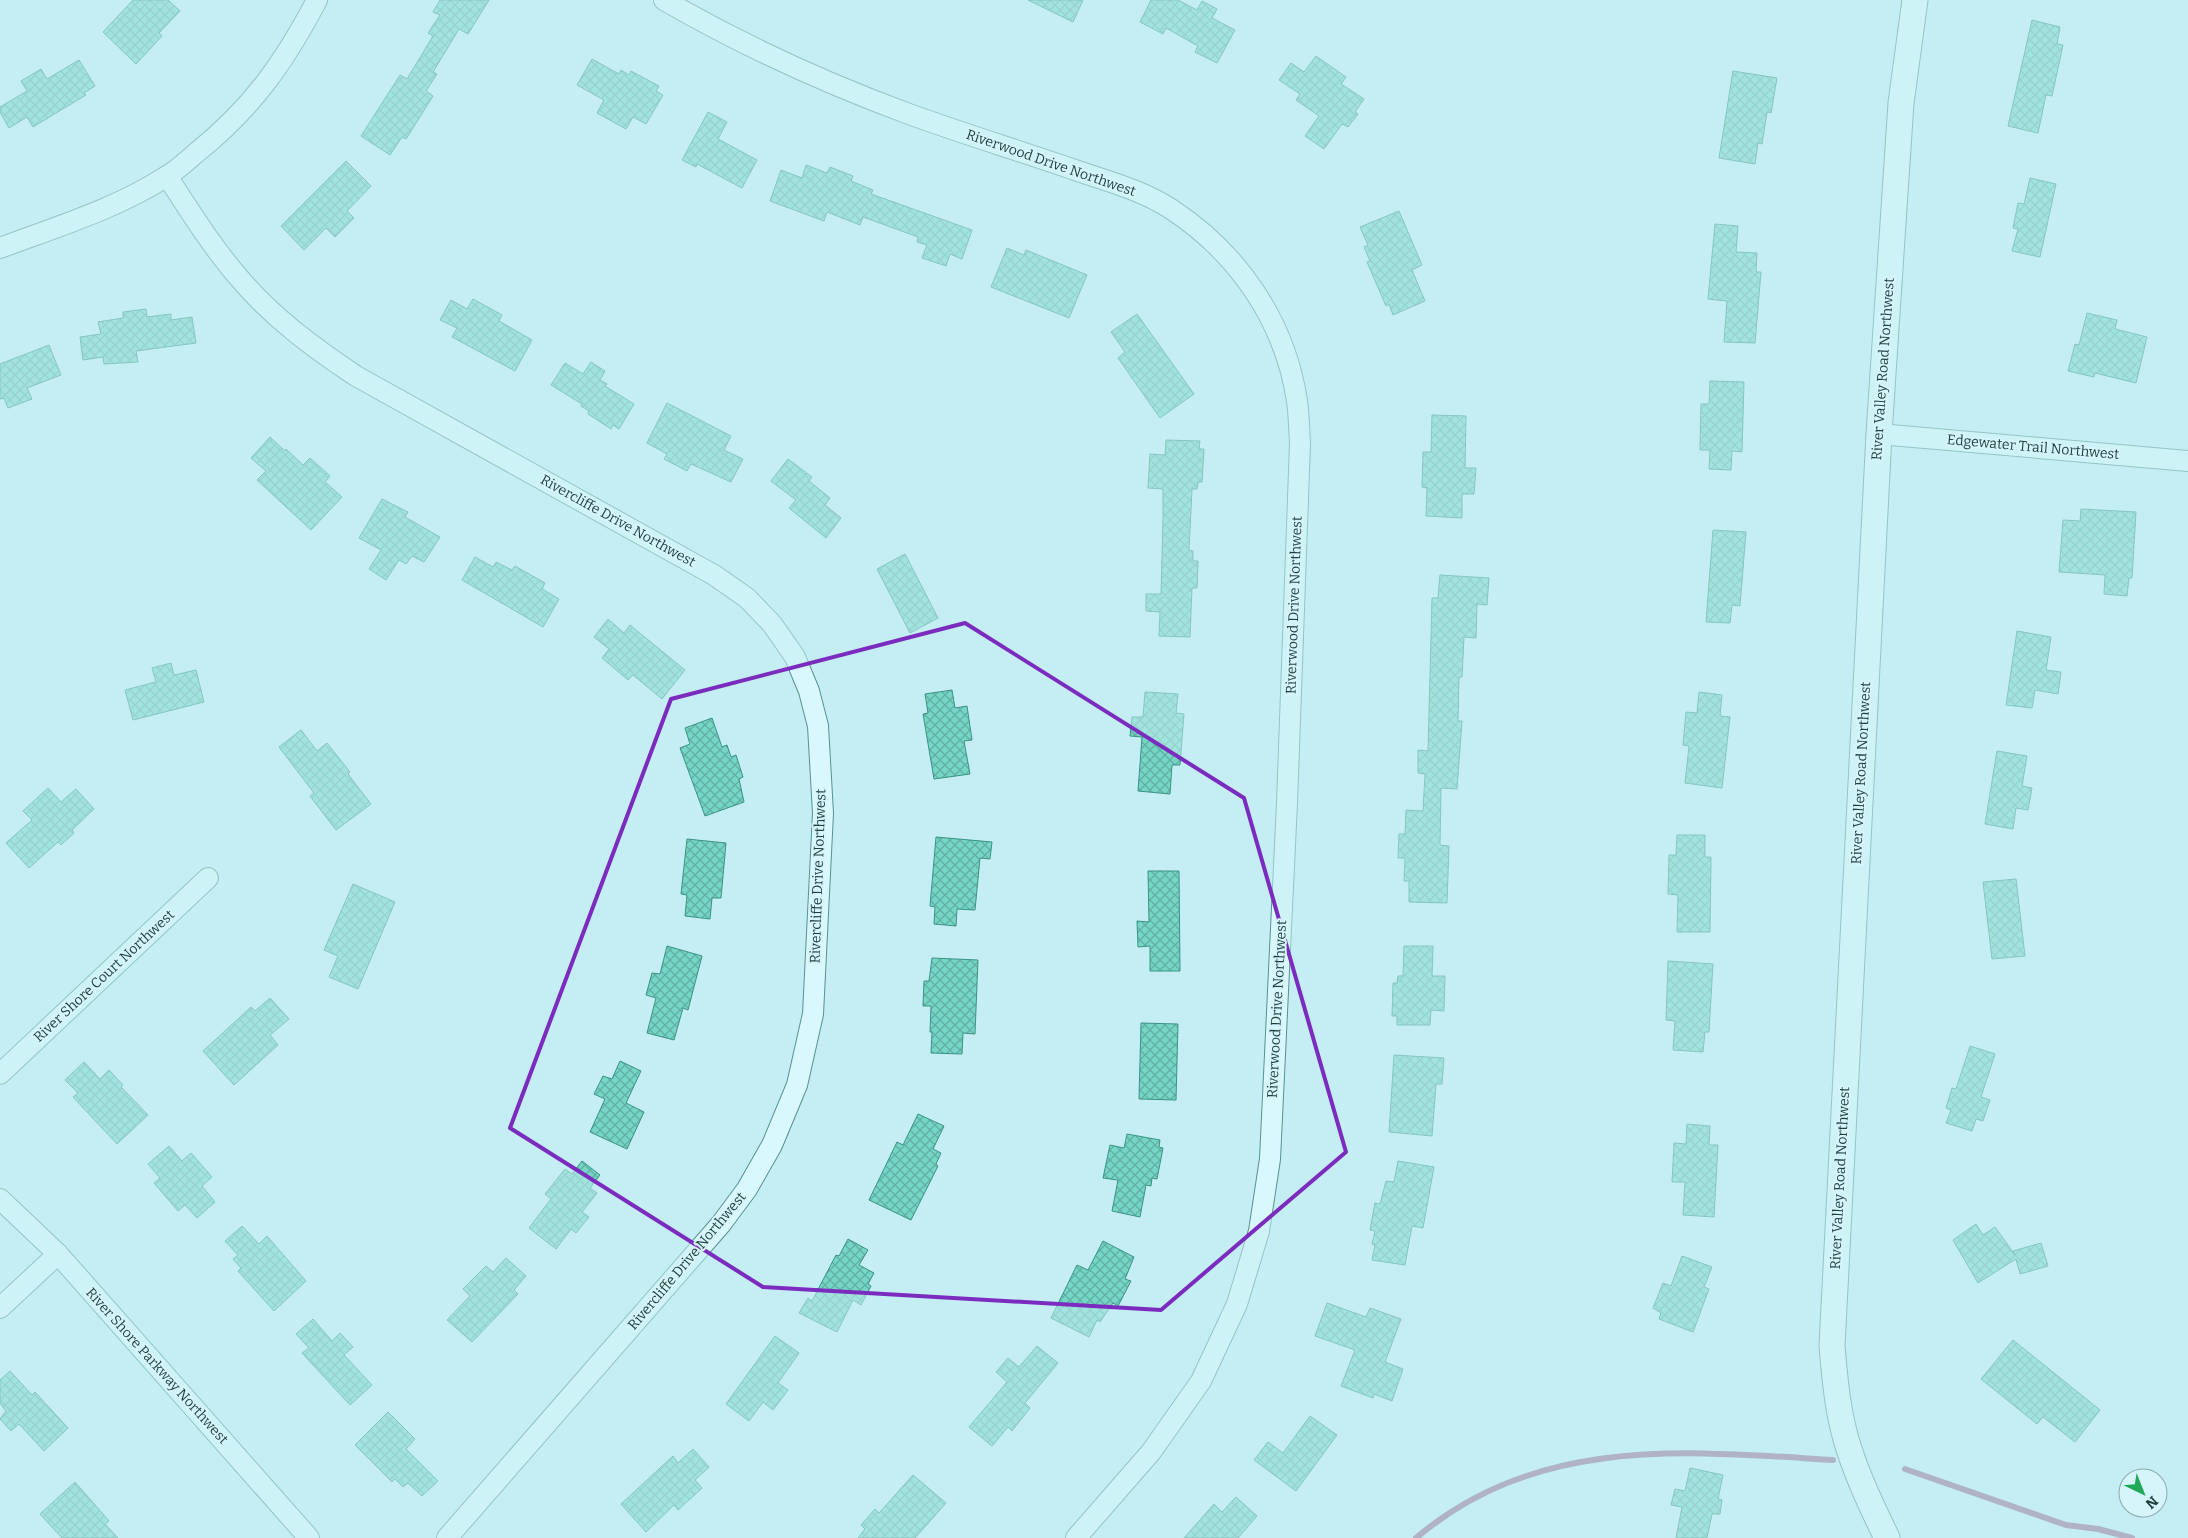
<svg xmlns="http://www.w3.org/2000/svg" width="2188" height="1538" font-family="Bitter,serif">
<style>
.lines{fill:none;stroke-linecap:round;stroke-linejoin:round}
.stream{stroke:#966c8f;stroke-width:6}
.building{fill:url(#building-cross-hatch);stroke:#3a9383}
.minor-casing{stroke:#58918e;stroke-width:22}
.tertiary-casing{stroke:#58918e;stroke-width:27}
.minor{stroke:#d9f8fd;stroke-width:20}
.tertiary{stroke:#d9f8fd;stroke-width:25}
.marked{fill:none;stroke:#7b2cbf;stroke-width:4;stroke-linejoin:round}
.labels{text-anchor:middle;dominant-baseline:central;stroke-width:4;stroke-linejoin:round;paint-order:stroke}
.street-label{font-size:14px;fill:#1d3f3c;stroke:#d5f5fa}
</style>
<defs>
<pattern id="building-cross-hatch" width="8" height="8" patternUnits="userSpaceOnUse" patternTransform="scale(1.25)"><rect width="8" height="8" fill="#76d6c6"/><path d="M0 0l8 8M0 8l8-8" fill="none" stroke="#60afa2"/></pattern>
</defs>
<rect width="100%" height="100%" fill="#c4eef3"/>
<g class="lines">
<!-- stream -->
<g class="stream">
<path d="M 1905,1469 L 2066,1525 L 2098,1529 L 2132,1538"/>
<path d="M 1416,1538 C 1538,1435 1685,1451 1833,1460"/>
</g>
</g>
<!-- building -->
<g class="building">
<path d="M 133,0 L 168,0 L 180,11 L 159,33 L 162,36 L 136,64 L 103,32 Z"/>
<path d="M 440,0 L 489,0 L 468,34 L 459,29 L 433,72 L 437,74 L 426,91 L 433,96 L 406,139 L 402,137 L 390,155 L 361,136 L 400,75 L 407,79 L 433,36 L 428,33 L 440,15 L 433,12 Z"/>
<path d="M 1028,0 L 1083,0 L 1073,22 Z"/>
<path d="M 1151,0 L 1178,0 L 1197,10 L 1202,1 L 1217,9 L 1212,18 L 1235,30 L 1217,63 L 1195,52 L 1198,46 L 1166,28 L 1163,34 L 1140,22 Z"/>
<path d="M 2032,20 L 2060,27 L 2057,44 L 2063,45 L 2052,96 L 2046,95 L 2038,133 L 2008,126 Z"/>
<path d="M 1316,56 L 1346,77 L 1341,84 L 1364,99 L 1355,112 L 1358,114 L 1348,127 L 1342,124 L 1324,149 L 1305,136 L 1319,116 L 1296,100 L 1300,94 L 1279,80 L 1291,63 L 1304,72 Z"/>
<path d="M 592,59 L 619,74 L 621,70 L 629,75 L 631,71 L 659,86 L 656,91 L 663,95 L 646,124 L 633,117 L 626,129 L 597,113 L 604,100 L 577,85 Z"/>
<path d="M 79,60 L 95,86 L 84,93 L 86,95 L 33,127 L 27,117 L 9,128 L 0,112 L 0,107 L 27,91 L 21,81 L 41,69 L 47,79 Z"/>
<path d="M 1733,71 L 1777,78 L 1771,113 L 1767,112 L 1762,144 L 1758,143 L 1755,164 L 1719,158 Z"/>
<path d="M 708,112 L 727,122 L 718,139 L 757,160 L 742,188 L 697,164 L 696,167 L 682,160 Z"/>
<path d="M 346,161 L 371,186 L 347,211 L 354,218 L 335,237 L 326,228 L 304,250 L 281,226 Z"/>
<path d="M 806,165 L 827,173 L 830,167 L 853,176 L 851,181 L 873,190 L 871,194 L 972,230 L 962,259 L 950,254 L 946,266 L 922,258 L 927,245 L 917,242 L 918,237 L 863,217 L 860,225 L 827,212 L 824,221 L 770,201 L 781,170 L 802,178 Z"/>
<path d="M 2030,178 L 2056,184 L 2040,257 L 2012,251 L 2018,229 L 2013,228 L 2018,203 L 2024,204 Z"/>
<path d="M 1399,211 L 1422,265 L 1412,270 L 1425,301 L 1393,315 L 1389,304 L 1386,306 L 1367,262 L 1370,261 L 1364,247 L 1368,245 L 1360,227 Z"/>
<path d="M 1715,224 L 1738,226 L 1736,252 L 1757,253 L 1756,272 L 1761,272 L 1755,343 L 1724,342 L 1727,301 L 1708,299 Z"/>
<path d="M 1007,248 L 1024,255 L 1026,250 L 1087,275 L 1069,318 L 991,287 Z"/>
<path d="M 473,299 L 502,315 L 499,321 L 532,340 L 515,371 L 452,337 L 457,328 L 440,320 L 451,300 L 467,309 Z"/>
<path d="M 146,309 L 147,317 L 171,314 L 171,320 L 192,317 L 196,343 L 136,351 L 138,362 L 104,364 L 103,357 L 83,360 L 80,337 L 101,334 L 98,322 L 123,318 L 123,312 Z"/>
<path d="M 2087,313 L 2117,320 L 2115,329 L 2147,337 L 2136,383 L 2095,373 L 2094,377 L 2068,371 L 2075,344 L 2079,345 Z"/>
<path d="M 1137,314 L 1194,394 L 1160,418 L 1118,358 L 1125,352 L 1111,332 Z"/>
<path d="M 49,345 L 61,375 L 27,388 L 32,399 L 8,408 L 4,398 L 0,399 L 0,364 Z"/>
<path d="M 591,362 L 605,371 L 600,380 L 607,384 L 605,386 L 634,404 L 619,429 L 613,425 L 611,429 L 588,414 L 589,411 L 581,406 L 582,404 L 551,385 L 565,363 L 583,374 Z"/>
<path d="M 1710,381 L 1744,382 L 1742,452 L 1732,451 L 1731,470 L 1709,469 L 1710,450 L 1700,450 L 1701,404 L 1709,404 Z"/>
<path d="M 667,403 L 731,436 L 724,450 L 743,459 L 731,482 L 691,464 L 687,471 L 664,459 L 667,454 L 647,443 Z"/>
<path d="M 1432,415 L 1466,416 L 1465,468 L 1476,468 L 1474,494 L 1462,494 L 1462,518 L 1426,516 L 1427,488 L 1422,487 L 1423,452 L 1431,452 Z"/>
<path d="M 270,437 L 285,451 L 286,449 L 303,465 L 310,458 L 330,476 L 325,482 L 342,497 L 311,530 L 257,480 L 266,471 L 251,458 Z"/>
<path d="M 1166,440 L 1200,441 L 1199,449 L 1204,449 L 1202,482 L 1198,482 L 1197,489 L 1192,489 L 1189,550 L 1193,551 L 1193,561 L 1198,561 L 1197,588 L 1192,588 L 1190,637 L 1159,636 L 1160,612 L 1146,611 L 1146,594 L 1161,594 L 1163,520 L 1163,489 L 1148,488 L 1150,454 L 1165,455 Z"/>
<path d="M 788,459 L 812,477 L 809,481 L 830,498 L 825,505 L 841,518 L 826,538 L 789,508 L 796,500 L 771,481 Z"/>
<path d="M 382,499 L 408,512 L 405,517 L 440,537 L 424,562 L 412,556 L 406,564 L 399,560 L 386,580 L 369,569 L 381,550 L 359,538 Z"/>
<path d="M 2081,509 L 2136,512 L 2132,578 L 2129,578 L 2127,596 L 2104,594 L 2105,575 L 2059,572 L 2063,520 L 2080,521 Z"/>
<path d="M 1713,530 L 1746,532 L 1740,606 L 1732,605 L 1730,623 L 1706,622 Z"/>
<path d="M 905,554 L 938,618 L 910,633 L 877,569 Z"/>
<path d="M 475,557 L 493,567 L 496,562 L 512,570 L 515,566 L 545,583 L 542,589 L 559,599 L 543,627 L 462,580 Z"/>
<path d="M 1440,575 L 1489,578 L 1487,605 L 1477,604 L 1476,638 L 1464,637 L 1462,677 L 1459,677 L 1458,721 L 1462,721 L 1457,789 L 1441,788 L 1440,845 L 1449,846 L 1447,903 L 1409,902 L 1409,881 L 1404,881 L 1405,858 L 1398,858 L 1399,834 L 1405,834 L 1406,810 L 1423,811 L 1425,774 L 1418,773 L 1418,750 L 1428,751 L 1432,598 L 1438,598 Z"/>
<path d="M 608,619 L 624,633 L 630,625 L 685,670 L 662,699 L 633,675 L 628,680 L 602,658 L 609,649 L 594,637 Z"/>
<path d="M 2017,631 L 2051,637 L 2046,670 L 2061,672 L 2058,694 L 2035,690 L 2032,708 L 2006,705 Z"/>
<path d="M 171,663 L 174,675 L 196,670 L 204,702 L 133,720 L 125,690 L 156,682 L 152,668 Z"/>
<path d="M 952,690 L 955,708 L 967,706 L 972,740 L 964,741 L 970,774 L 934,779 L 923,714 L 928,713 L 925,694 Z"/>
<path d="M 1145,692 L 1178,694 L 1176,713 L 1184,714 L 1180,765 L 1172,765 L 1170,794 L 1138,791 L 1142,737 L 1130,736 L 1132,717 L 1143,717 Z"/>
<path d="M 1699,692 L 1722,695 L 1720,716 L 1730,717 L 1722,788 L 1685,783 L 1689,746 L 1683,745 L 1686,712 L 1697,713 Z"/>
<path d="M 712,718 L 722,747 L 727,745 L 731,757 L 736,755 L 743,777 L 739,779 L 744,802 L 705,816 L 680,748 L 690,744 L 685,728 Z"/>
<path d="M 301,730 L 317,751 L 327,743 L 350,772 L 348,774 L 371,804 L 336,830 L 310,796 L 314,793 L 279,747 Z"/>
<path d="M 1997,751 L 2027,756 L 2022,786 L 2032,788 L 2028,810 L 2016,808 L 2013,829 L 1985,824 Z"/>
<path d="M 48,788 L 61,802 L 76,789 L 94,809 L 72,830 L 74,833 L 61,845 L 58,842 L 29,868 L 6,843 L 32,820 L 23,811 Z"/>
<path d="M 1677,835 L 1705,835 L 1705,857 L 1711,857 L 1710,932 L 1677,932 L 1678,895 L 1668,894 L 1669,855 L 1676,855 Z"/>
<path d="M 936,837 L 992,842 L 990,859 L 980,858 L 975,910 L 957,909 L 956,926 L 934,924 L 935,907 L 930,906 Z"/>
<path d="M 687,839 L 726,843 L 721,898 L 712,898 L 710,919 L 685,916 L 687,895 L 681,894 Z"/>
<path d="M 1148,871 L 1179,871 L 1180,971 L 1150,971 L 1150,946 L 1138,947 L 1137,921 L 1149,922 Z"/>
<path d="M 2016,879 L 2025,956 L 1992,959 L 1983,882 Z"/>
<path d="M 353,884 L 395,902 L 358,989 L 329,977 L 338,956 L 324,950 Z"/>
<path d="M 667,946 L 702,956 L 688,1010 L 683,1008 L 674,1040 L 647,1033 L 656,998 L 646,995 L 652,973 L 660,974 Z"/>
<path d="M 1404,946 L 1433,946 L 1432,976 L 1445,976 L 1444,1011 L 1431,1010 L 1430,1025 L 1397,1025 L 1397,1016 L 1392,1016 L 1393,983 L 1397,983 L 1398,976 L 1403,976 Z"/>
<path d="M 932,958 L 978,960 L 975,1034 L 963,1033 L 962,1054 L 931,1053 L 932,1032 L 930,1032 L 931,1006 L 923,1006 L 924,981 L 929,981 Z"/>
<path d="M 1668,961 L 1713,964 L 1709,1032 L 1705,1032 L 1703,1052 L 1673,1050 L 1675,1021 L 1666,1020 Z"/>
<path d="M 270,998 L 289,1019 L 270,1035 L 278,1045 L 234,1085 L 203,1051 L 251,1007 L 255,1011 Z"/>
<path d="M 1141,1023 L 1178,1024 L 1176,1100 L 1139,1099 Z"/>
<path d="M 1970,1046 L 1995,1054 L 1981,1097 L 1990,1100 L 1983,1121 L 1976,1119 L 1972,1131 L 1946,1123 L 1951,1110 L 1946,1108 L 1952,1088 L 1956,1089 Z"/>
<path d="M 1394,1055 L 1444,1058 L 1442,1084 L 1436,1084 L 1432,1136 L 1389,1132 Z"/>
<path d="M 620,1061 L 641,1071 L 626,1103 L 644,1112 L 627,1149 L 590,1132 L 605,1099 L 594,1094 L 603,1076 L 612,1079 Z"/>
<path d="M 84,1062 L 100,1079 L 109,1070 L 123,1085 L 121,1087 L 148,1115 L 117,1144 L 73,1097 L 78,1093 L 65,1080 Z"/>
<path d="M 918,1114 L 944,1126 L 933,1149 L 941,1153 L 936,1164 L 938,1166 L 911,1220 L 869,1200 L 897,1142 L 903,1145 Z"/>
<path d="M 1687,1124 L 1710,1126 L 1709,1145 L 1718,1145 L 1714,1217 L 1683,1215 L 1685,1182 L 1672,1182 L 1674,1143 L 1686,1144 Z"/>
<path d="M 1127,1134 L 1160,1140 L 1159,1147 L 1163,1148 L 1157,1179 L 1152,1178 L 1151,1186 L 1146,1185 L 1140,1217 L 1112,1211 L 1118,1180 L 1103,1178 L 1110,1145 L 1124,1148 Z"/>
<path d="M 169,1146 L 182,1161 L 191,1153 L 212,1177 L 202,1186 L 215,1202 L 197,1218 L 185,1205 L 178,1211 L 154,1183 L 160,1178 L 148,1164 Z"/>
<path d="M 582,1161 L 600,1175 L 590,1188 L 597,1193 L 582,1212 L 589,1217 L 576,1233 L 571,1229 L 556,1249 L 529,1228 L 551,1199 L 545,1194 L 565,1169 L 572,1174 Z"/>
<path d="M 1398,1161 L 1434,1167 L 1423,1228 L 1412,1226 L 1405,1265 L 1372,1260 L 1375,1245 L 1372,1244 L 1375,1231 L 1370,1230 L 1375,1203 L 1380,1204 L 1386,1181 L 1394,1182 Z"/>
<path d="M 1976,1224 L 1983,1235 L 1995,1227 L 2015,1255 L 2013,1251 L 2041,1243 L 2048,1266 L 2020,1274 L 2016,1259 L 1978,1283 L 1953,1240 Z"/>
<path d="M 242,1226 L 259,1244 L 267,1236 L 306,1281 L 274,1311 L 238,1271 L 241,1268 L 233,1259 L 238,1255 L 225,1241 Z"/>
<path d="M 848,1239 L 868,1250 L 859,1265 L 874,1273 L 868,1284 L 871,1286 L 861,1305 L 853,1300 L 837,1332 L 799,1313 L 808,1298 L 812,1301 L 836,1255 L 839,1256 Z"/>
<path d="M 1103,1241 L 1134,1257 L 1125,1279 L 1131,1281 L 1118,1306 L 1113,1303 L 1100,1322 L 1097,1320 L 1089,1337 L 1051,1318 L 1077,1265 L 1088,1270 Z"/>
<path d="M 1682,1256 L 1712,1267 L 1704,1287 L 1709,1289 L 1693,1332 L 1659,1319 L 1661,1313 L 1653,1308 L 1663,1283 L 1671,1286 Z"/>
<path d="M 506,1258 L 526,1276 L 514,1290 L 518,1294 L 472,1342 L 447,1320 L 470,1296 L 463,1289 L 486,1266 L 493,1272 Z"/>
<path d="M 1327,1303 L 1366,1317 L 1370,1308 L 1401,1319 L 1385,1362 L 1403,1369 L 1392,1401 L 1374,1394 L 1373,1398 L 1341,1386 L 1355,1350 L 1315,1336 Z"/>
<path d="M 313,1319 L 332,1341 L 340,1333 L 353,1347 L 344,1355 L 372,1385 L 350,1405 L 302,1353 L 309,1348 L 296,1334 Z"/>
<path d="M 775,1336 L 799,1353 L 778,1383 L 788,1390 L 773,1410 L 763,1402 L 749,1421 L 726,1404 Z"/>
<path d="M 2013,1340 L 2100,1410 L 2075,1442 L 2043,1417 L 2037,1424 L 1981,1379 Z"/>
<path d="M 1037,1346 L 1058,1363 L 1025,1403 L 1030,1408 L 1012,1431 L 1008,1427 L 992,1446 L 969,1427 L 1007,1382 L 996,1372 L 1008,1358 L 1019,1367 Z"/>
<path d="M 10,1371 L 32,1395 L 35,1392 L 68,1428 L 44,1451 L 19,1424 L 11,1431 L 0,1419 L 6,1411 L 0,1403 L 0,1380 Z"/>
<path d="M 388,1412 L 415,1439 L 406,1449 L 438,1481 L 422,1496 L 408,1483 L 403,1487 L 395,1479 L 392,1482 L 355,1445 Z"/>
<path d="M 1310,1416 L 1337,1435 L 1296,1491 L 1254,1460 L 1268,1442 L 1283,1453 Z"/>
<path d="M 693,1449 L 709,1467 L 695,1480 L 702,1488 L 678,1510 L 674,1505 L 646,1532 L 621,1504 L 673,1456 L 678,1463 Z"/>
<path d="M 1690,1468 L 1723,1475 L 1718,1499 L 1722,1500 L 1720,1514 L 1712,1514 L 1707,1538 L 1676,1538 L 1682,1507 L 1671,1505 L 1675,1489 L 1685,1491 Z"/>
<path d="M 913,1475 L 946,1503 L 915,1538 L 858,1538 L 865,1529 L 861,1525 L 875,1509 L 879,1513 Z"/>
<path d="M 75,1482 L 109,1521 L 105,1524 L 118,1538 L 62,1538 L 40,1514 Z"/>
<path d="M 1236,1497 L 1257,1516 L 1238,1538 L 1184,1538 L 1214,1504 L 1222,1512 Z"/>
</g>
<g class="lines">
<defs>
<g id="minor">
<path d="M 664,0 C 742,45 825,83 909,114 C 964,134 1020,151 1075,170 C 1107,181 1142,190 1171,209 C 1238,253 1285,321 1297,401 C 1299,415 1299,429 1300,443 L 1287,803 L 1270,1159 L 1259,1231 L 1237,1304 L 1201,1381 L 1151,1452 L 1076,1538"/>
<path d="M 167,176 C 190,211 212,247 240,279 C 273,318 314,348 356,376 L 714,575 L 747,598 L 772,624 L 795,657 L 809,691 L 818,726 L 823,813 L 813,1014 L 797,1085 L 772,1145 L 747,1189 L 721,1224 L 447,1538"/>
<path d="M 0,248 C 56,227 116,209 167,176 C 177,170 187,161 196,153 C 252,108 284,63 317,0"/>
<path d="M 1879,434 L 2188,461"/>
<path d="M 0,1074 L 208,878"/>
<path d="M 0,1199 L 58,1254 L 309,1538"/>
<path d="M 0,1308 L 58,1254"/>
</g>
<path id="tertiary" d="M 1887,1538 C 1873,1509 1859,1480 1849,1449 C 1838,1416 1835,1381 1832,1346 L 1879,434 L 1901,103 L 1915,0"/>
</defs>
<!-- minor casing -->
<use href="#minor" class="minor-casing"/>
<!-- tertiary casing -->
<use href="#tertiary" class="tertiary-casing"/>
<!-- minor -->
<use href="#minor" class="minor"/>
<!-- tertiary -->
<use href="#tertiary" class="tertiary"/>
</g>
<!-- marked area -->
<path d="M0 0H2188V1538H0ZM 965,623 L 1244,798 L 1346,1152 L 1161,1310 L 763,1287 L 510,1128 L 671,699 Z" fill="#c4eef3" fill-opacity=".55" fill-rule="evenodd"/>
<path class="marked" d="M 965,623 L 1244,798 L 1346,1152 L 1161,1310 L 763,1287 L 510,1128 L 671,699 Z"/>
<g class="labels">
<!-- street labels -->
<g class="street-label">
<text transform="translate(1051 163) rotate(19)">Riverwood Drive Northwest</text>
<text transform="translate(1883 369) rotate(-86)">River Valley Road Northwest</text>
<text transform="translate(2033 447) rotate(5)">Edgewater Trail Northwest</text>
<text transform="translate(618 521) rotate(29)">Rivercliffe Drive Northwest</text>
<text transform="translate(1294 605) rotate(-88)">Riverwood Drive Northwest</text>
<text transform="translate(1861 773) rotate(-87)">River Valley Road Northwest</text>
<text transform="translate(818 876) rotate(-88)">Rivercliffe Drive Northwest</text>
<text transform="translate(104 976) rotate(-43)">River Shore Court Northwest</text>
<text transform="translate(1277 1009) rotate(-87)">Riverwood Drive Northwest</text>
<text transform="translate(1840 1178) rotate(-87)">River Valley Road Northwest</text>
<text transform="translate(687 1261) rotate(-50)">Rivercliffe Drive Northwest</text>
<text transform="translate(157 1366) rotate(48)">River Shore Parkway Northwest</text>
</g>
</g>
<!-- north arrow -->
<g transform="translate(2143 1493) rotate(137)"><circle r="24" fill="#d5f5fa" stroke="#8bacae"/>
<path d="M0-4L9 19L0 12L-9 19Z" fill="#20a858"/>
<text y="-8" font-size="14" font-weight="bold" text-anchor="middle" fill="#1d3f3c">N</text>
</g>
</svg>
